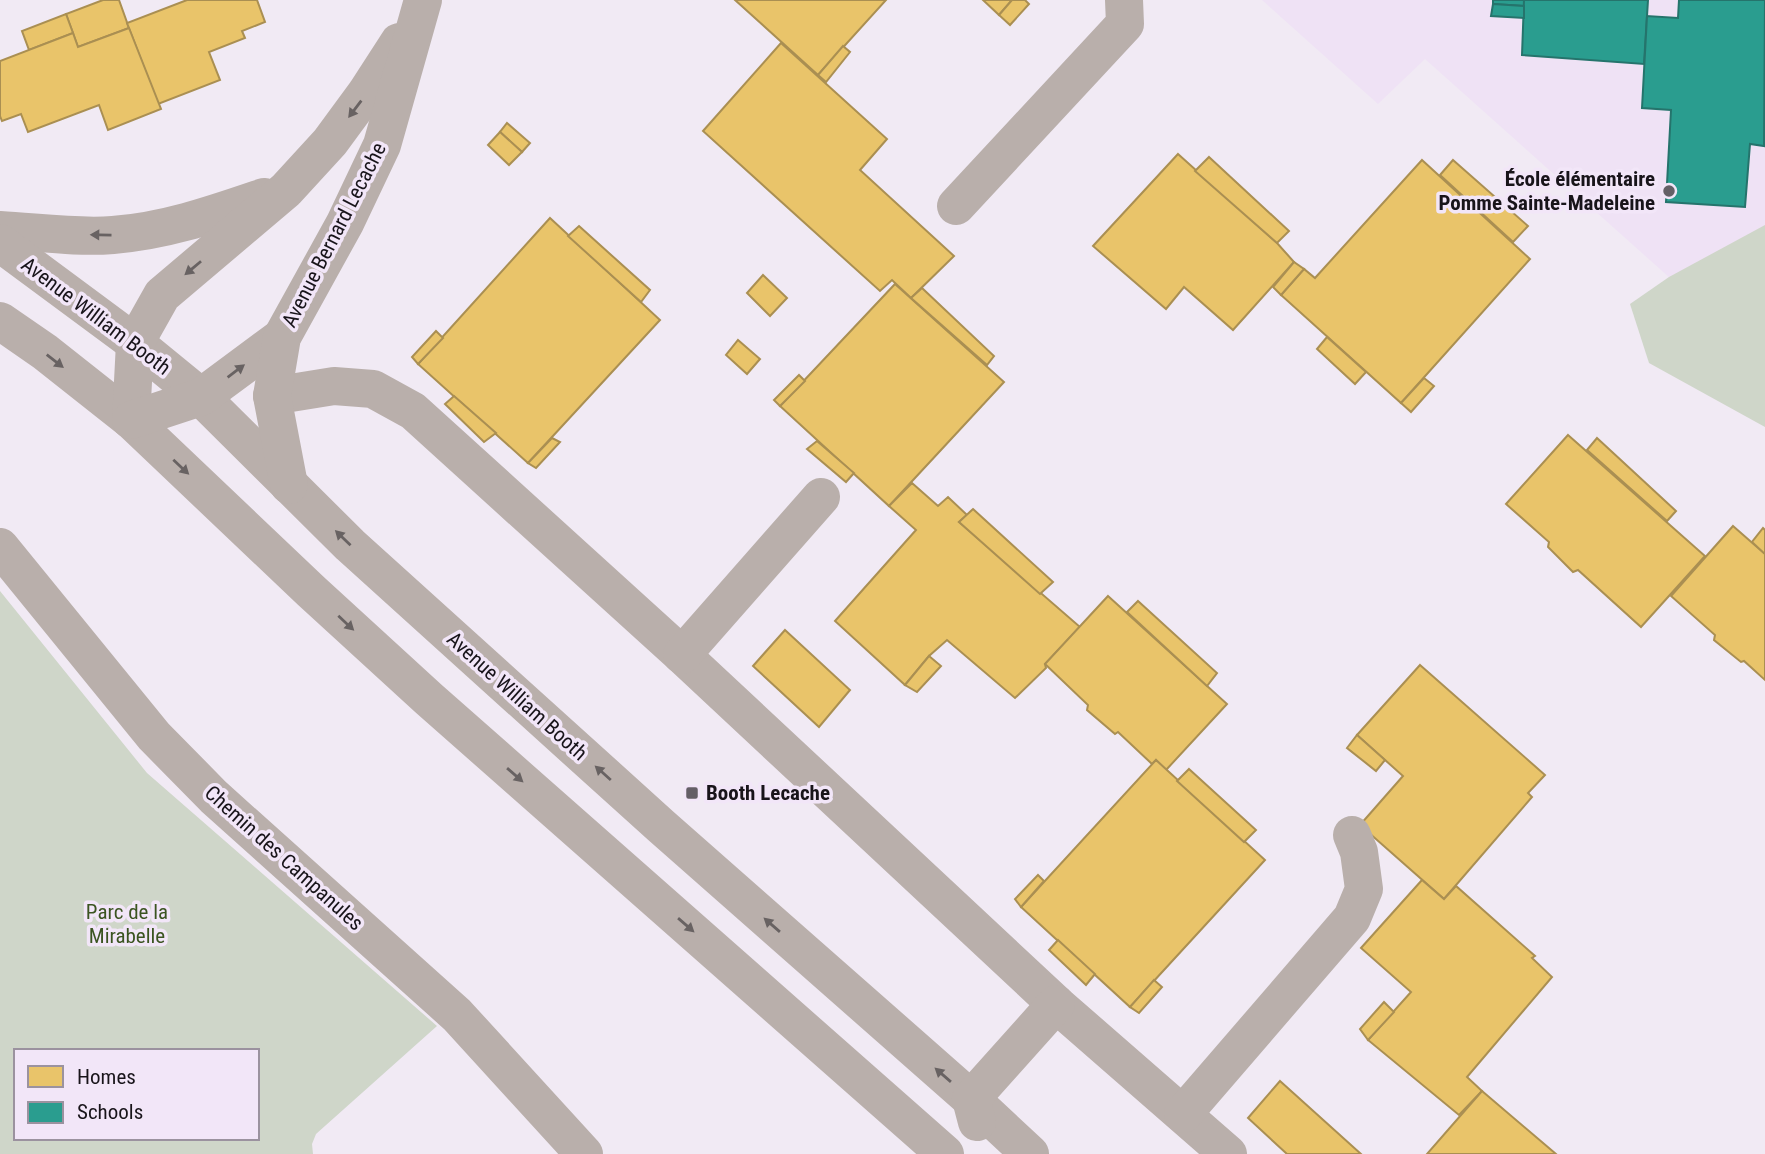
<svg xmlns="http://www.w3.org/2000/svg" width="1765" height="1154" font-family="'Roboto Condensed',sans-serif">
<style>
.built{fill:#efe2f5}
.green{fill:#cfd6c9;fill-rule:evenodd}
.homes{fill:#e9c46a;stroke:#aa8f52;stroke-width:2}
.schools{fill:#2a9d8f;stroke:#25746c;stroke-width:2}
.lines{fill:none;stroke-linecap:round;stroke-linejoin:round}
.minor{stroke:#b9afab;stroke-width:38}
.oneway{fill:#686262}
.poi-dot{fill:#645f66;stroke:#f2e6f8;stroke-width:2.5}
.labels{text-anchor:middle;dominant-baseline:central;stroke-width:7;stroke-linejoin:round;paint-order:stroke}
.poi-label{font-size:21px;font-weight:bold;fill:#18141a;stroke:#f2e6f8;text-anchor:end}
.street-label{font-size:21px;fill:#18141a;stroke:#f2e6f8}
.park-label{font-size:21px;fill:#3b5421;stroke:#f2e6f8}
</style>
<rect width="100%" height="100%" fill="#f1eaf4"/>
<!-- built -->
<path class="built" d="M 1262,0 L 1765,0 L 1765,363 L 1425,59 L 1378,104 Z"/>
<!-- green -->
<g class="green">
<path d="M 1765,225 L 1765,427 L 1649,363 L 1630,304 L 1669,277 Z"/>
<path d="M 0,591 L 147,773 L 437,1026 L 316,1134 L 312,1144 L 313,1154 L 0,1154 ZM 16,1051 L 257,1051 L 257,1138 L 16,1138 Z"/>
</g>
<!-- homes -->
<g class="homes">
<path d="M 103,0 L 119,0 L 129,28 L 78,47 L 66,14 Z"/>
<path d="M 187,0 L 257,0 L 265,22 L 242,31 L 245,38 L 209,52 L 220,80 L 158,104 L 127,23 Z"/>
<path d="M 735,0 L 886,0 L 818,75 Z"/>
<path d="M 983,0 L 1012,0 L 999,15 Z"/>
<path d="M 1012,0 L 1025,0 L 1029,4 L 1010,25 L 999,15 Z"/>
<path d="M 66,14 L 73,33 L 29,50 L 22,31 Z"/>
<path d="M 129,28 L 161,109 L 108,130 L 99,105 L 28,132 L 21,114 L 2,121 L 0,116 L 0,61 L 73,33 L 78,47 Z"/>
<path d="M 781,43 L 887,139 L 860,170 L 954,256 L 911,298 L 892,280 L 880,291 L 703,131 Z"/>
<path d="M 843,46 L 850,52 L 826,82 L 818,75 Z"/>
<path d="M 507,123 L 530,143 L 522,152 L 500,132 Z"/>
<path d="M 500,132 L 522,152 L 509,165 L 488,145 Z"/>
<path d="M 1178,154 L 1277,243 L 1294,262 L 1233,330 L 1184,287 L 1166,309 L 1093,246 Z"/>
<path d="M 1209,157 L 1289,231 L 1277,243 L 1195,171 Z"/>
<path d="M 1422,160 L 1530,259 L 1401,403 L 1281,295 L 1304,269 L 1315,278 Z"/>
<path d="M 1453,160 L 1528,226 L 1513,242 L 1440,175 Z"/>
<path d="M 550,218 L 660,320 L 528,463 L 418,364 Z"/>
<path d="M 579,226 L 650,290 L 641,302 L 568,236 Z"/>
<path d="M 1294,262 L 1304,269 L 1281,295 L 1273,287 Z"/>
<path d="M 763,275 L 787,298 L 770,316 L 747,293 Z"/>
<path d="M 895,284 L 1004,382 L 889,506 L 780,406 Z"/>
<path d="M 922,288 L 994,356 L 987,365 L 911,298 Z"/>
<path d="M 436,331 L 443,338 L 418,364 L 412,357 Z"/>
<path d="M 1327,337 L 1366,372 L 1355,384 L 1317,349 Z"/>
<path d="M 738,340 L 760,359 L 747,374 L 726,355 Z"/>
<path d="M 799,375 L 805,381 L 780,406 L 774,400 Z"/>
<path d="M 1424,378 L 1434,386 L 1411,412 L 1401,403 Z"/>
<path d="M 454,396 L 496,433 L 484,442 L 445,404 Z"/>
<path d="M 1568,435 L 1705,556 L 1641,627 L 1578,570 L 1573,572 L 1548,547 L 1549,542 L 1506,504 Z"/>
<path d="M 552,438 L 560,442 L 536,468 L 528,463 Z"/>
<path d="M 1597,438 L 1676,511 L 1667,521 L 1587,450 Z"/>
<path d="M 817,441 L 854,473 L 846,482 L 807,449 Z"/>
<path d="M 912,483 L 938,506 L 948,497 L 967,515 L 959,522 L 1080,627 L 1045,664 L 1046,668 L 1015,698 L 947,640 L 929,656 L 905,685 L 835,621 L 916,530 L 889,506 Z"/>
<path d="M 973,509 L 1053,582 L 1040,594 L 959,522 Z"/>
<path d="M 1733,526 L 1765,554 L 1765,680 L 1744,661 L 1741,662 L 1714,640 L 1715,635 L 1671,596 Z"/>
<path d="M 1763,528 L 1765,530 L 1765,554 L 1752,542 Z"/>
<path d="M 1108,596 L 1227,704 L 1166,770 L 1156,760 L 1152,764 L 1118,732 L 1115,734 L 1087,710 L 1088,705 L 1045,664 Z"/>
<path d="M 1138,601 L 1217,673 L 1207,686 L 1127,612 Z"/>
<path d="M 785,630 L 850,690 L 819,727 L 753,666 Z"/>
<path d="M 929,656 L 941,666 L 917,692 L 905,685 Z"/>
<path d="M 1420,665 L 1545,775 L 1528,793 L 1532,797 L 1444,899 L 1360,825 L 1403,776 L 1357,735 Z"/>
<path d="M 1357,735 L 1385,760 L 1376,771 L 1347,748 Z"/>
<path d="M 1156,760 L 1265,860 L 1130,1007 L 1021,907 Z"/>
<path d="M 1189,769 L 1256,830 L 1244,842 L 1177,781 Z"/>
<path d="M 1038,875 L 1044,881 L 1021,907 L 1015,899 Z"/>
<path d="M 1422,880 L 1444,899 L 1456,886 L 1535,956 L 1532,958 L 1552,977 L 1467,1077 L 1482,1091 L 1459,1115 L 1368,1040 L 1411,992 L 1361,948 Z"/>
<path d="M 1058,940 L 1095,974 L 1086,985 L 1049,950 Z"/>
<path d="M 1154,980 L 1162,987 L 1139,1013 L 1130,1007 Z"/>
<path d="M 1384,1002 L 1394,1012 L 1368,1040 L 1360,1029 Z"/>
<path d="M 1280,1081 L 1361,1154 L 1287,1154 L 1248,1118 Z"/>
<path d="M 1482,1091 L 1556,1154 L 1427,1154 Z"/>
</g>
<!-- schools -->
<g class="schools">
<path d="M 1493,0 L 1524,0 L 1524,6 L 1493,4 Z"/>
<path d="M 1524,0 L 1648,0 L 1644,64 L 1522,55 Z"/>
<path d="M 1679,0 L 1765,0 L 1764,146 L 1750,144 L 1745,207 L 1666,202 L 1671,110 L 1642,108 L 1647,16 L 1678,18 Z"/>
<path d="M 1493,4 L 1524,6 L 1524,18 L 1491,16 Z"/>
</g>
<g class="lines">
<!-- minor -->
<g class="minor">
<path d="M 956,206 L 1125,24 L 1124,0"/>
<path d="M 0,230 C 37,232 76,238 113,235 C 166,231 214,214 264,197"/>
<path d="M 0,243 L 135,343 L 201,397 L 350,545 L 661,826 L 971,1099 L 1030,1154"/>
<path d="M 0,321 L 45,352 L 131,420 L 311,591 L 429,699 L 945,1154"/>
<path d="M 272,396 L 334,386 L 373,389 L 413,411 L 682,655 L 1056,1004 L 1228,1154"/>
<path d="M 131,420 L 135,343 L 162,295 L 286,190 L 330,142 L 366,93 L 399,42"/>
<path d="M 131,420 L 201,397 L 282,337"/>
<path d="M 289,485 L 272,396 L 282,337 L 345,223 L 382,145 L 423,0"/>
<path d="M 0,547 L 154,736 L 214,797 L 457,1015 L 584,1154"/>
<path d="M 682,655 L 821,497"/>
<path d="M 1183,1114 L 1352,918 L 1364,889 L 1359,852 L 1352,835"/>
<path d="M 977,1122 L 971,1099 L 1056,1004"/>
</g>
</g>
<!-- one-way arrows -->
<defs><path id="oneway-solid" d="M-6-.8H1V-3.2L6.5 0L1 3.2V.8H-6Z" transform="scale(1.75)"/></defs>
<g class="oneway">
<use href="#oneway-solid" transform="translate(355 109) rotate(127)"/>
<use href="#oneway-solid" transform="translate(101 235) rotate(-179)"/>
<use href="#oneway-solid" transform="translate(193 268) rotate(140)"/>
<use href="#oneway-solid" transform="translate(55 361) rotate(38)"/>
<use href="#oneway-solid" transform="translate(236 371) rotate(-37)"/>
<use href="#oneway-solid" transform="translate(181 467) rotate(43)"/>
<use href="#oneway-solid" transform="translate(343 538) rotate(-136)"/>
<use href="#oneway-solid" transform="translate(346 623) rotate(43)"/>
<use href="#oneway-solid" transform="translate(603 773) rotate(-138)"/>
<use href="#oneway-solid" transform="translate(515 775) rotate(41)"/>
<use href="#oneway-solid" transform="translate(686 925) rotate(41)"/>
<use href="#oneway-solid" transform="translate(772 925) rotate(-139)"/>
<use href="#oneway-solid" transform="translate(943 1075) rotate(-139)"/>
</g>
<!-- markers -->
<g class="poi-dot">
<circle cx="1669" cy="191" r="7"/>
<rect x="685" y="786" width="14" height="14" rx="3.5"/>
</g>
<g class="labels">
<!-- poi labels -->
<g class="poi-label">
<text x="1655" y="179">École élémentaire<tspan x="1655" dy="24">Pomme Sainte-Madeleine</tspan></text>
<text x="706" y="793" text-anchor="start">Booth Lecache</text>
</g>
<!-- street labels -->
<g class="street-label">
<text transform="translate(334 235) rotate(-63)">Avenue Bernard Lecache</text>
<text transform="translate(96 316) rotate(37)">Avenue William Booth</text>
<text transform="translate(517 696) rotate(42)">Avenue William Booth</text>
<text transform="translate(284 858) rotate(42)">Chemin des Campanules</text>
</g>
<!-- park labels -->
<g class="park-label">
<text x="127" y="912">Parc de la<tspan x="127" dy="24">Mirabelle</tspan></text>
</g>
</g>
<!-- legend -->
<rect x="14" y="1049" width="245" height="91" fill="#f2e6f8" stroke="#9b929f" stroke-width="2"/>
<rect x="28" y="1066" width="35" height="21" fill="#e9c46a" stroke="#9b929f" stroke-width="2"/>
<text x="77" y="1084" font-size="21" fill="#18141a">Homes</text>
<rect x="28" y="1102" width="35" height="21" fill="#2a9d8f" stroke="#9b929f" stroke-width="2"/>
<text x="77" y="1119" font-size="21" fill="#18141a">Schools</text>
</svg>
